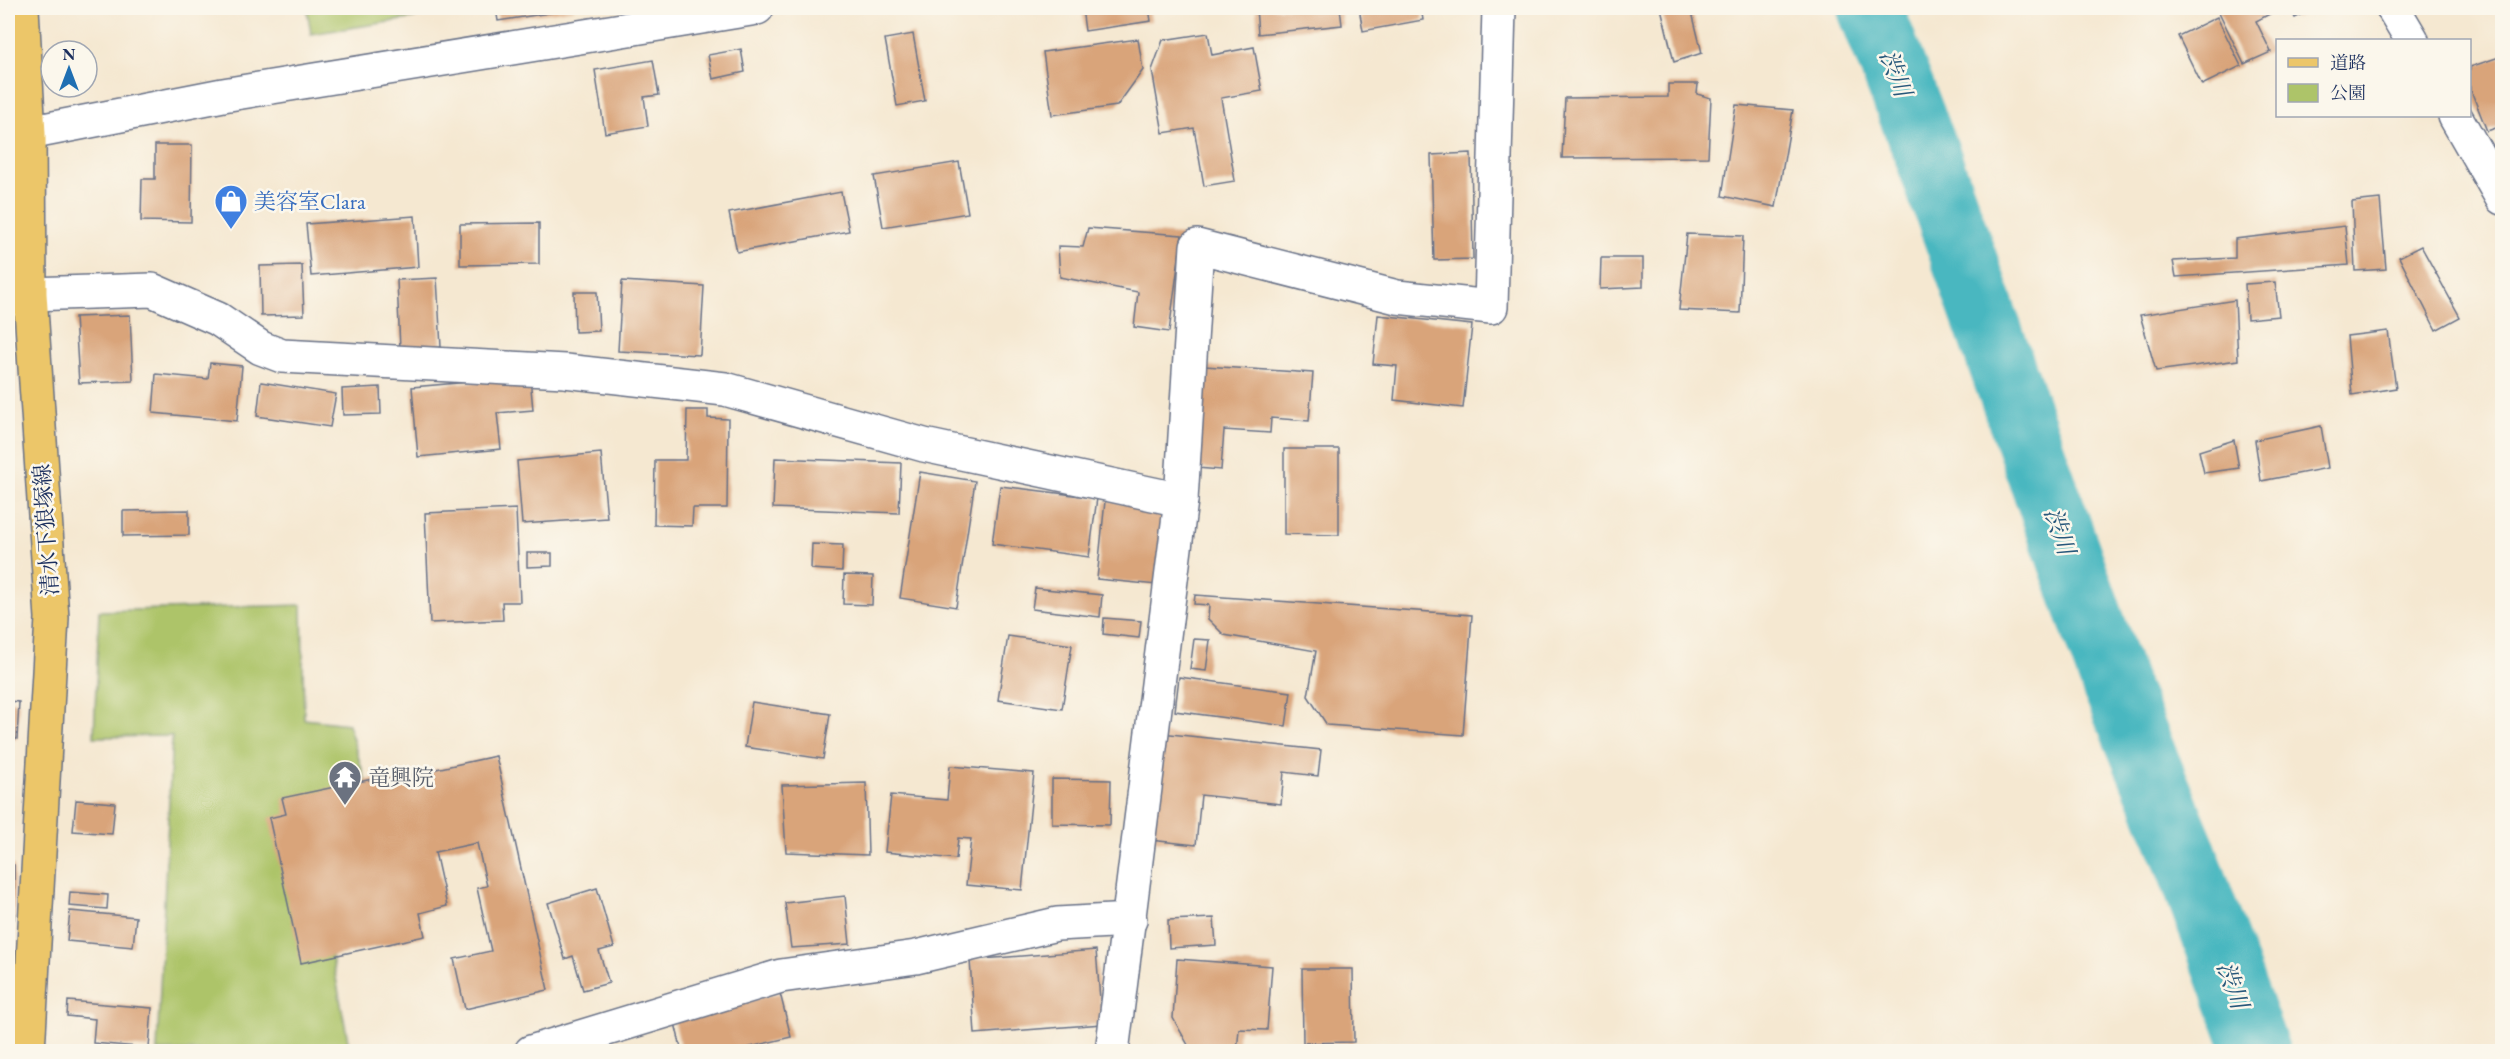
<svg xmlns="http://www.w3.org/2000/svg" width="2510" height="1059" font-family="'EB Garamond','Noto Serif JP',serif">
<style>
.green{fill:#adc469;stroke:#647a64;stroke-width:1.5}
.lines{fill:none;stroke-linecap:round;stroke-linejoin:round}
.river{stroke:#48b7c0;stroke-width:66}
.building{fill:#d9a47a}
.minor-casing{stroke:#677086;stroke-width:36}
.major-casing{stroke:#677086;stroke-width:36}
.minor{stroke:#fff;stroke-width:33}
.major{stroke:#ecc669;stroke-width:33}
.labels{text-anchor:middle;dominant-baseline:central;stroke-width:5;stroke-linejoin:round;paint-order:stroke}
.shop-label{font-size:22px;fill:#366cbe;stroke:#fbf7ec;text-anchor:start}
.street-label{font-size:22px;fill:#1b2f5e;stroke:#fbf7ec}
.worship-label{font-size:22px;fill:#5b616d;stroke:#fbf7ec;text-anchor:start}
.water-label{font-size:24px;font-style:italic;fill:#28587b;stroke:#fbf7ec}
</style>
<rect width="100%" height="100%" fill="#fbf7ec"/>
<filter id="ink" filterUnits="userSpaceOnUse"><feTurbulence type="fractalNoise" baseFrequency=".0167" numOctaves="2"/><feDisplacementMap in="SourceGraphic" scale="12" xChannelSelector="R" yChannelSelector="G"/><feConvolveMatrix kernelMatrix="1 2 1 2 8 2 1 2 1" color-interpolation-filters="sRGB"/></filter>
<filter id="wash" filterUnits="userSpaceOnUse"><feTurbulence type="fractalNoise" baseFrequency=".008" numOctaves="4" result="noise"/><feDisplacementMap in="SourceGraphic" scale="24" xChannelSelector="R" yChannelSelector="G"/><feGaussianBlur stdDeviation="1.35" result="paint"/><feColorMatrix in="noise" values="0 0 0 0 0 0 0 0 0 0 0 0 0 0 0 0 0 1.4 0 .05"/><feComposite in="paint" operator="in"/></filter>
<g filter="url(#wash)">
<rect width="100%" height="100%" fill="#f5e8d1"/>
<!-- green -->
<g class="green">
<path d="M 307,8 L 419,8 L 415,18 L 311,34 Z"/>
<path d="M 302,605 L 304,719 L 348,724 L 367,785 L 331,952 L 350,1051 L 157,1051 L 172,736 L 94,737 L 99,611 Z"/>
</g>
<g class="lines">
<!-- river -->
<path class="river" d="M 1870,8 L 1927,154 L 2114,684 L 2183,850 L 2257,1052"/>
</g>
<g id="blocks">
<!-- building -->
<g class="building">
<path d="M 496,8 L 574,8 L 574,9 L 498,21 Z"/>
<path d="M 1082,8 L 1149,8 L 1151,21 L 1085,31 Z"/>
<path d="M 1256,8 L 1340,8 L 1342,25 L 1258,34 Z"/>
<path d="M 1359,8 L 1421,8 L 1423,20 L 1363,31 Z"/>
<path d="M 1437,8 L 1455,8 L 1455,9 L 1438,12 Z"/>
<path d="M 1661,8 L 1691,8 L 1702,53 L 1674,62 Z"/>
<path d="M 2217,8 L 2281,8 L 2256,21 L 2271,52 L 2244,64 Z"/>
<path d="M 2290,8 L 2315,8 L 2295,18 Z"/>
<path d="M 2217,17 L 2241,66 L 2202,85 L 2178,36 Z"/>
<path d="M 1208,33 L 1212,55 L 1254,47 L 1262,91 L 1221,98 L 1235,181 L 1204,186 L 1194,128 L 1163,133 L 1152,70 L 1163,40 Z"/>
<path d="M 913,34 L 925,101 L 897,106 L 885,39 Z"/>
<path d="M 1138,39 L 1143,70 L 1117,106 L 1052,115 L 1043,52 Z"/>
<path d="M 741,49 L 745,72 L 713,79 L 708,55 Z"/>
<path d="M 2502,56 L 2502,126 L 2487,131 L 2470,88 L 2470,67 Z"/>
<path d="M 653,60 L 659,95 L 644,97 L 648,126 L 605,133 L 595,70 Z"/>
<path d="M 1668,84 L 1698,84 L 1697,94 L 1711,98 L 1708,157 L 1562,158 L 1565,98 L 1668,97 Z"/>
<path d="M 1736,105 L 1793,110 L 1776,207 L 1722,196 Z"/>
<path d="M 155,145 L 192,145 L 191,222 L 141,221 L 142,179 L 155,179 Z"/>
<path d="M 1471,153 L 1473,259 L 1434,260 L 1431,155 Z"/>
<path d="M 959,162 L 968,213 L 883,227 L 874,176 Z"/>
<path d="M 841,192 L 849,231 L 737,252 L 729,213 Z"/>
<path d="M 2380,199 L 2386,269 L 2355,271 L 2352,202 Z"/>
<path d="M 415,216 L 418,267 L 311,276 L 306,224 Z"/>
<path d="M 539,223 L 539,264 L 460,265 L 460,224 Z"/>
<path d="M 2345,226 L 2349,265 L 2176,277 L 2173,261 L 2235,258 L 2235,239 Z"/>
<path d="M 1088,228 L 1182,235 L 1169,332 L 1134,327 L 1138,292 L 1060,277 L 1058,246 L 1083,247 Z"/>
<path d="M 1687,234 L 1743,236 L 1740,313 L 1679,310 Z"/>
<path d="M 2421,246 L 2460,317 L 2436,330 L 2399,257 Z"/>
<path d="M 1601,258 L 1643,258 L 1643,287 L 1600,289 Z"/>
<path d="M 302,265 L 304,315 L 261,316 L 260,266 Z"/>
<path d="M 437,278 L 441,347 L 400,349 L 397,280 Z"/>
<path d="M 622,281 L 704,286 L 700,355 L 618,351 Z"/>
<path d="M 2275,282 L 2279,316 L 2247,319 L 2245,284 Z"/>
<path d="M 574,292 L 597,292 L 599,331 L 575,332 Z"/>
<path d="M 2235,300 L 2238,360 L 2156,371 L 2140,315 Z"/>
<path d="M 130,315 L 133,381 L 79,383 L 75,317 Z"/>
<path d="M 1378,315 L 1472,325 L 1463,408 L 1394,400 L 1397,366 L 1373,364 Z"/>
<path d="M 2388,331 L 2396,388 L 2352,395 L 2347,336 Z"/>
<path d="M 210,363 L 242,366 L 237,421 L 153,413 L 156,374 L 208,379 Z"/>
<path d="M 1204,366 L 1313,373 L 1309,421 L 1271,418 L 1270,433 L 1224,430 L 1221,470 L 1197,468 Z"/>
<path d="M 530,377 L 533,410 L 497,413 L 501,449 L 418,457 L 412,387 Z"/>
<path d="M 261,382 L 336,394 L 330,427 L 257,416 Z"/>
<path d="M 380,387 L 381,414 L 343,415 L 342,389 Z"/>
<path d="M 687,410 L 708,410 L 708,418 L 728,419 L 727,508 L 693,508 L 692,526 L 654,525 L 655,460 L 686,460 Z"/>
<path d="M 2321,426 L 2328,468 L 2261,481 L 2255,440 Z"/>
<path d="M 2234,440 L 2239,468 L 2204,473 L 2199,451 Z"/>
<path d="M 1284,449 L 1339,449 L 1339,535 L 1284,534 Z"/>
<path d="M 601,453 L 607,518 L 522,524 L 517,461 Z"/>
<path d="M 775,458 L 901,463 L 899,513 L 773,508 Z"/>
<path d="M 920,472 L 975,481 L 956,607 L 900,598 Z"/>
<path d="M 1000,486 L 1097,498 L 1089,557 L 992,544 Z"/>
<path d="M 1105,501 L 1165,507 L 1157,585 L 1097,579 Z"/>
<path d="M 516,509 L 520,602 L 502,602 L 503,620 L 430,623 L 425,513 Z"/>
<path d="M 189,510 L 189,535 L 123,536 L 123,511 Z"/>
<path d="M 812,544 L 843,545 L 842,571 L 811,569 Z"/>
<path d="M 527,553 L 552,553 L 552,566 L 527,567 Z"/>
<path d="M 844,575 L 873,576 L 872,605 L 843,604 Z"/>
<path d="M 1035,588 L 1102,595 L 1100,617 L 1032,609 Z"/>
<path d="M 1195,595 L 1472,615 L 1463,735 L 1327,725 L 1308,696 L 1316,651 L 1224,635 L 1208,619 L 1209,605 L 1194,604 Z"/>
<path d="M 1104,618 L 1141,621 L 1139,638 L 1103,634 Z"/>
<path d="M 1008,636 L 1072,645 L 1062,709 L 998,700 Z"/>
<path d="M 1194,639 L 1210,640 L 1206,671 L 1190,669 Z"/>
<path d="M 1179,677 L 1291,692 L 1286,726 L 1175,711 Z"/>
<path d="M 8,701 L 19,702 L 17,739 L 8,739 Z"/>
<path d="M 752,702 L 830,714 L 823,759 L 745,747 Z"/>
<path d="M 1161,733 L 1321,750 L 1318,776 L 1284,772 L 1281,804 L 1201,795 L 1196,845 L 1150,840 Z"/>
<path d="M 496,756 L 548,990 L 465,1009 L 454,959 L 491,951 L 477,888 L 487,886 L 477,843 L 435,852 L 447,906 L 420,913 L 425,936 L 301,963 L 269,818 L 286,814 L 282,798 L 387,776 L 390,789 L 390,779 Z"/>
<path d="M 950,766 L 1034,773 L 1022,890 L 966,885 L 971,839 L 958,838 L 956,859 L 885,852 L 891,795 L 947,800 Z"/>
<path d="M 1052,779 L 1111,780 L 1110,825 L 1052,824 Z"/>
<path d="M 866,783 L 868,855 L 786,852 L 782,785 Z"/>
<path d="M 76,800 L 115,803 L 112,834 L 73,831 Z"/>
<rect x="8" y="865" width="6" height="54"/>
<path d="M 597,888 L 614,947 L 599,951 L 609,983 L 583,990 L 573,956 L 565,959 L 548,903 Z"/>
<path d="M 70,892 L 108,895 L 107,909 L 69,906 Z"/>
<path d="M 845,896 L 850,944 L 791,948 L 785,903 Z"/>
<path d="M 70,911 L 136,917 L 133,947 L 67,941 Z"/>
<path d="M 1214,918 L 1216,945 L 1169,948 L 1168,920 Z"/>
<path d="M 1096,950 L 1102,1024 L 975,1034 L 970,960 Z"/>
<path d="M 1177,959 L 1272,966 L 1267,1030 L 1239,1029 L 1237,1052 L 1192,1052 L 1173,1018 Z"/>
<path d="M 1302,969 L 1353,969 L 1354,1042 L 1303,1043 Z"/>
<path d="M 780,993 L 791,1037 L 730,1052 L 682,1052 L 674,1019 Z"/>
<path d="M 68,1001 L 152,1008 L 149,1048 L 93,1043 L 95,1019 L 67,1016 Z"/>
</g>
</g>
</g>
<g filter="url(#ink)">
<use href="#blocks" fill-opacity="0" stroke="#677086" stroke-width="1.5"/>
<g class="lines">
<defs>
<g id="minor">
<path d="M 2393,8 L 2412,40"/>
<path d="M 2455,116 L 2502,198"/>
<path d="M 8,137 L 223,95 L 757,8"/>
<path d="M 8,300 L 30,294 L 152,290 L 218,319 L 261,348 L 282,356 L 565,371 L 725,389 L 924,445 L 1181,500"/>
<path d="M 531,1052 L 781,976 L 916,957 L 1057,924 L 1130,920"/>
<path d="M 1112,1052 L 1181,500 L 1197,246 L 1397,297 L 1491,307 L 1499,8"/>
</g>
<path id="major" d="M 22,8 L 29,134 L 30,294 L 52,618 L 28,1052"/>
</defs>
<!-- minor casing -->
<use href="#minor" class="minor-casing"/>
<!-- major casing -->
<use href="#major" class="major-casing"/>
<!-- minor -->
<use href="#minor" class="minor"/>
<!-- major -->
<use href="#major" class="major"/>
</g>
</g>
<!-- icons -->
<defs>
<symbol id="shop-pin" viewBox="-11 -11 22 30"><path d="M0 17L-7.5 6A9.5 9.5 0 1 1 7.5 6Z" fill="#3f7fe0" stroke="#fbf7ec"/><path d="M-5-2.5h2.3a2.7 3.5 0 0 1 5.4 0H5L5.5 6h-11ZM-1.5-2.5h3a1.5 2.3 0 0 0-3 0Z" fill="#fff"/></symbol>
<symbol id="temple-pin" viewBox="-11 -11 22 30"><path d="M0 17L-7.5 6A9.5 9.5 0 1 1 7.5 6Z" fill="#6b7280" stroke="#fbf7ec"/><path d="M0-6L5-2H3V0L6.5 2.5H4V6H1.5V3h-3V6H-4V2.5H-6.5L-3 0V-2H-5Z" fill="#fff"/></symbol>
</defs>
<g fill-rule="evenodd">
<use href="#shop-pin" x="212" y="182" width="38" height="52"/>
<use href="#temple-pin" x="326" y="758" width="38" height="52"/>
</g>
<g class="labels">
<!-- shop labels -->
<g class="shop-label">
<text x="254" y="201">美容室Clara</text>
</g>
<!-- street labels -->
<g class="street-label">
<text transform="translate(46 530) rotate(-94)">清水下狼塚線</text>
</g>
<!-- worship labels -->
<g class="worship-label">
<text x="368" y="777">竜興院</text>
</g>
<!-- water labels -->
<g class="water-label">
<text transform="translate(1896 73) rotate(69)">渋川</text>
<text transform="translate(2060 531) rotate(71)">渋川</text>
<text transform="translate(2233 985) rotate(70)">渋川</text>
</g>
</g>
<!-- margin -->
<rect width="2510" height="1059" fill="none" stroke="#fbf7ec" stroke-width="30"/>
<!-- legend -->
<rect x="2276" y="39" width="195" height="78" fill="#fbf7ec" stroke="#a1a7b3" stroke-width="1.5"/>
<rect x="2288" y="58" width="30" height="9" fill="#ecc669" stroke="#a1a7b3" stroke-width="1.5"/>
<text x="2330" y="69" font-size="18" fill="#1b2f5e">道路</text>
<rect x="2288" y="84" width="30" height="18" fill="#adc469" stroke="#a1a7b3" stroke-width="1.5"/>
<text x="2330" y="99" font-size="18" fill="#1b2f5e">公園</text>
<!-- north arrow -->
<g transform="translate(69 69)"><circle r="28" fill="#fbf7ec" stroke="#a1a7b3" stroke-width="1.5"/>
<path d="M0-4.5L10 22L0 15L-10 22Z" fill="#1f6fb2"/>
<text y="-9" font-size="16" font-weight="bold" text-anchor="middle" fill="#1b2f5e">N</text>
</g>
</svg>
